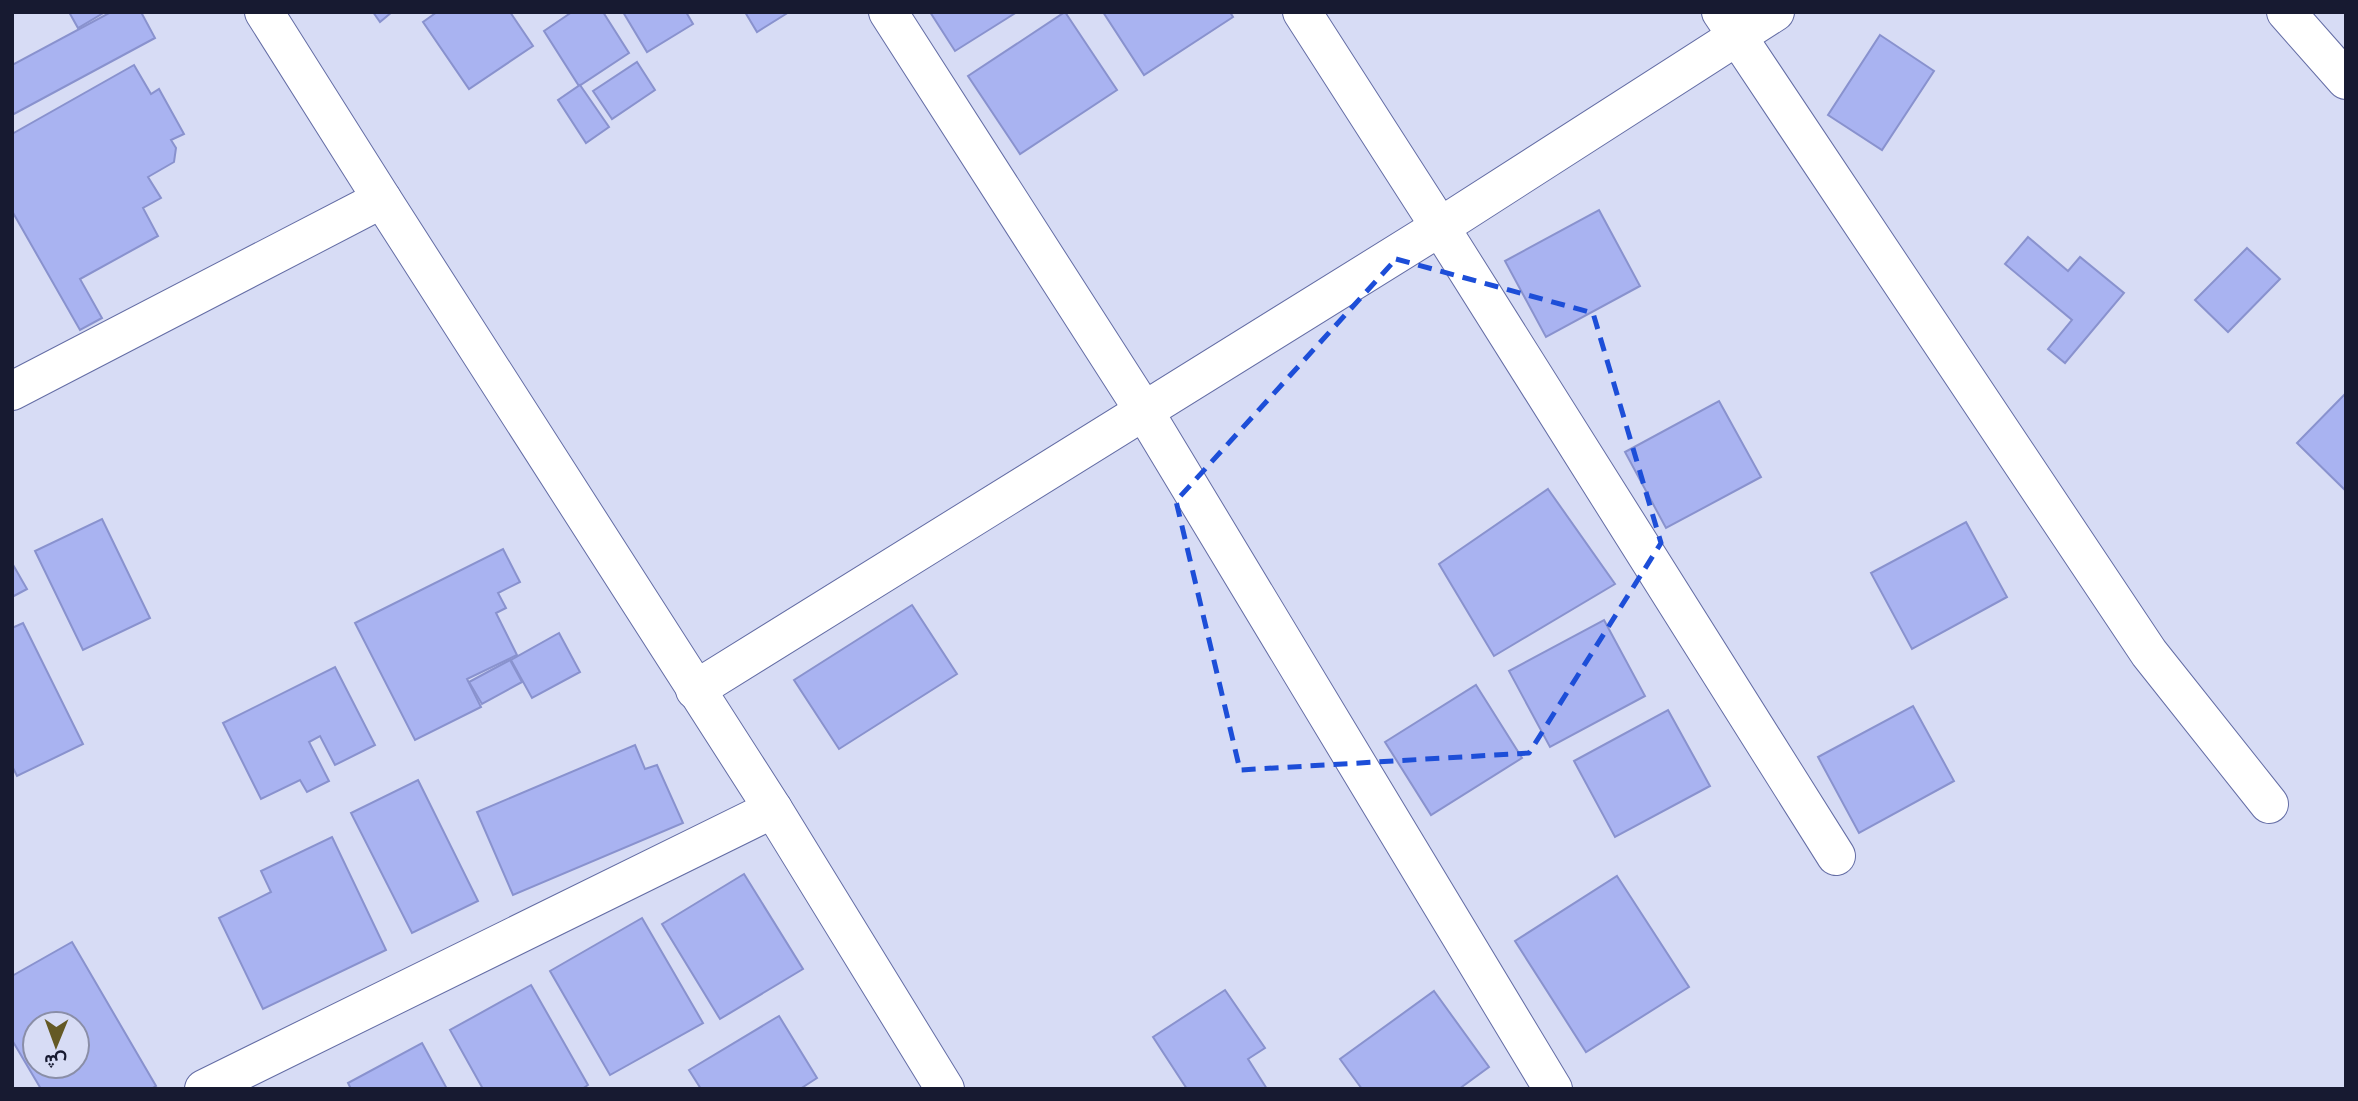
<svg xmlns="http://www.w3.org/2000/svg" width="2358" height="1101" font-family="'Varela Round',Vazirmatn,sans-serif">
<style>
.building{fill:#a9b3f1;stroke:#8992ce;stroke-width:2;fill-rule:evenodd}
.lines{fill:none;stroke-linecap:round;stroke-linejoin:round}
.minor-casing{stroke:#646da5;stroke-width:40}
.minor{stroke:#fff;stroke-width:38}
.marked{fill:none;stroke:#1d4ed8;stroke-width:5;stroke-dasharray:14 9;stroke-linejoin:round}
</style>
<rect width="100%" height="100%" fill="#d7dcf5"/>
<!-- building -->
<g class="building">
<path d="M 69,12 L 105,12 L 78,28 Z"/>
<path d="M 111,12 L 141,12 L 155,38 L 12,115 L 12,65 Z"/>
<path d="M 373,12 L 392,12 L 380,22 Z"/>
<path d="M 437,12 L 510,12 L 533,46 L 469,89 L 423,22 Z"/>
<path d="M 572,12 L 603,12 L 629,53 L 579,86 L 544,31 Z"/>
<path d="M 623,12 L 686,12 L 693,24 L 647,52 Z"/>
<path d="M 745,12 L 789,12 L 757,32 Z"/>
<path d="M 930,12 L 1017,12 L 955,51 Z"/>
<path d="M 1065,12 L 1117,90 L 1020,154 L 968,76 Z"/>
<path d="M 1103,12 L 1230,12 L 1233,17 L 1144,75 Z"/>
<path d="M 1880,35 L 1934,71 L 1882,150 L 1828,115 Z"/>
<path d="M 637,62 L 655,90 L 612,119 L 593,91 Z"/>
<path d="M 134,65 L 151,94 L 159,89 L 184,134 L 171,140 L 176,148 L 174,162 L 148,177 L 161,198 L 143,208 L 158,236 L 80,279 L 102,318 L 80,330 L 12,211 L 12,134 Z"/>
<path d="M 580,85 L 609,127 L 586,143 L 558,100 Z"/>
<path d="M 1599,210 L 1640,286 L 1546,337 L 1505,261 Z"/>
<path d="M 2028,237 L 2068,271 L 2080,257 L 2124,293 L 2065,363 L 2048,349 L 2072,320 L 2005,264 Z"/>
<path d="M 2247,248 L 2280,279 L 2228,332 L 2195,300 Z"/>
<path d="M 2346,393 L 2346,491 L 2297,443 Z"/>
<path d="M 1719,401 L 1761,477 L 1666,528 L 1625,452 Z"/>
<path d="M 1548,489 L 1615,584 L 1494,656 L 1439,564 Z"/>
<path d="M 102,519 L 150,618 L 83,650 L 35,551 Z"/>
<path d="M 1966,522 L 2007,597 L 1912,649 L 1871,573 Z"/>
<path d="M 503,549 L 520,582 L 498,593 L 506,608 L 496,613 L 517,655 L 467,679 L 481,707 L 415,740 L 355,623 Z"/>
<path d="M 12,563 L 27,589 L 12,597 Z"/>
<path d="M 912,605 L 957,674 L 839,749 L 794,680 Z"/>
<path d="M 1604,620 L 1645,696 L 1550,747 L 1509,671 Z"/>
<path d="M 23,623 L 83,744 L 17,776 L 12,766 L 12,628 Z"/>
<path d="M 559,633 L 580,672 L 532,698 L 511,660 Z"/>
<path d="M 510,660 L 522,682 L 482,704 L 469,682 Z"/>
<path d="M 335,667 L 375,745 L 335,765 L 320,736 L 309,742 L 329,781 L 307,792 L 300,780 L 261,799 L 223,723 Z"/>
<path d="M 1476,685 L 1522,758 L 1431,815 L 1385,742 Z"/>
<path d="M 1913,706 L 1954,781 L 1859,833 L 1818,757 Z"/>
<path d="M 1668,710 L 1710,786 L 1615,837 L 1574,761 Z"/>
<path d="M 635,745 L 645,769 L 657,765 L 683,823 L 513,895 L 477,812 Z"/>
<path d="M 418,780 L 478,901 L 412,933 L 351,813 Z"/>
<path d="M 332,837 L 386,950 L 263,1009 L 219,918 L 271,892 L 261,871 Z"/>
<path d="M 744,874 L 803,969 L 720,1019 L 662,924 Z"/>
<path d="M 1617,876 L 1689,987 L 1586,1052 L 1515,941 Z"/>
<path d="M 642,918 L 703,1023 L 610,1075 L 550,971 Z"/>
<path d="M 72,942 L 156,1086 L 151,1089 L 41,1089 L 12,1040 L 12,976 ZM 35,1024 L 77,1024 L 77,1066 L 35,1066 Z"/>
<path d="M 531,985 L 588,1085 L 582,1089 L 483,1089 L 450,1030 Z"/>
<path d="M 1225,990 L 1265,1048 L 1248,1059 L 1267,1089 L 1187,1089 L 1153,1037 Z"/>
<path d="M 1434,991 L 1489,1067 L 1459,1089 L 1362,1089 L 1340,1059 Z"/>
<path d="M 779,1016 L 817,1078 L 800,1089 L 701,1089 L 689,1070 Z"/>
<path d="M 422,1043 L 447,1089 L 351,1089 L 348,1083 Z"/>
</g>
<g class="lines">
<defs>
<g id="minor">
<path d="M 264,12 L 382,199 L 773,809 L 945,1089"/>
<path d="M 888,12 L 1144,411 L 1553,1089"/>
<path d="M 1302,12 L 1440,227 L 1836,856"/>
<path d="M 1721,12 L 2149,653 L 2269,804"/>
<path d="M 2286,12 L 2346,80"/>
<path d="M 12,391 L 382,199"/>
<path d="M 695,690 L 1440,227 L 1775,12"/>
<path d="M 204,1089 L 773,809"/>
</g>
</defs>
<!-- minor casing -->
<use href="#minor" class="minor-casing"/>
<!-- minor -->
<use href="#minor" class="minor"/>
</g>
<!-- marked area -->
<path class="marked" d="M 1396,259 L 1593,313 L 1661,543 L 1529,753 L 1240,770 L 1176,501 Z"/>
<!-- border -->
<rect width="2358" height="1101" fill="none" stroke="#171a31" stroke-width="28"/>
<!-- north arrow -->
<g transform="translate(56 1045) rotate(181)"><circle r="33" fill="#d7dcf5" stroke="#8a8ea7" stroke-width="2"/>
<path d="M0-5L12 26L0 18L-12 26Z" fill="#645925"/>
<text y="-10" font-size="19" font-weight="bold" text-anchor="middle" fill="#171a31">ش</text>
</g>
</svg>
